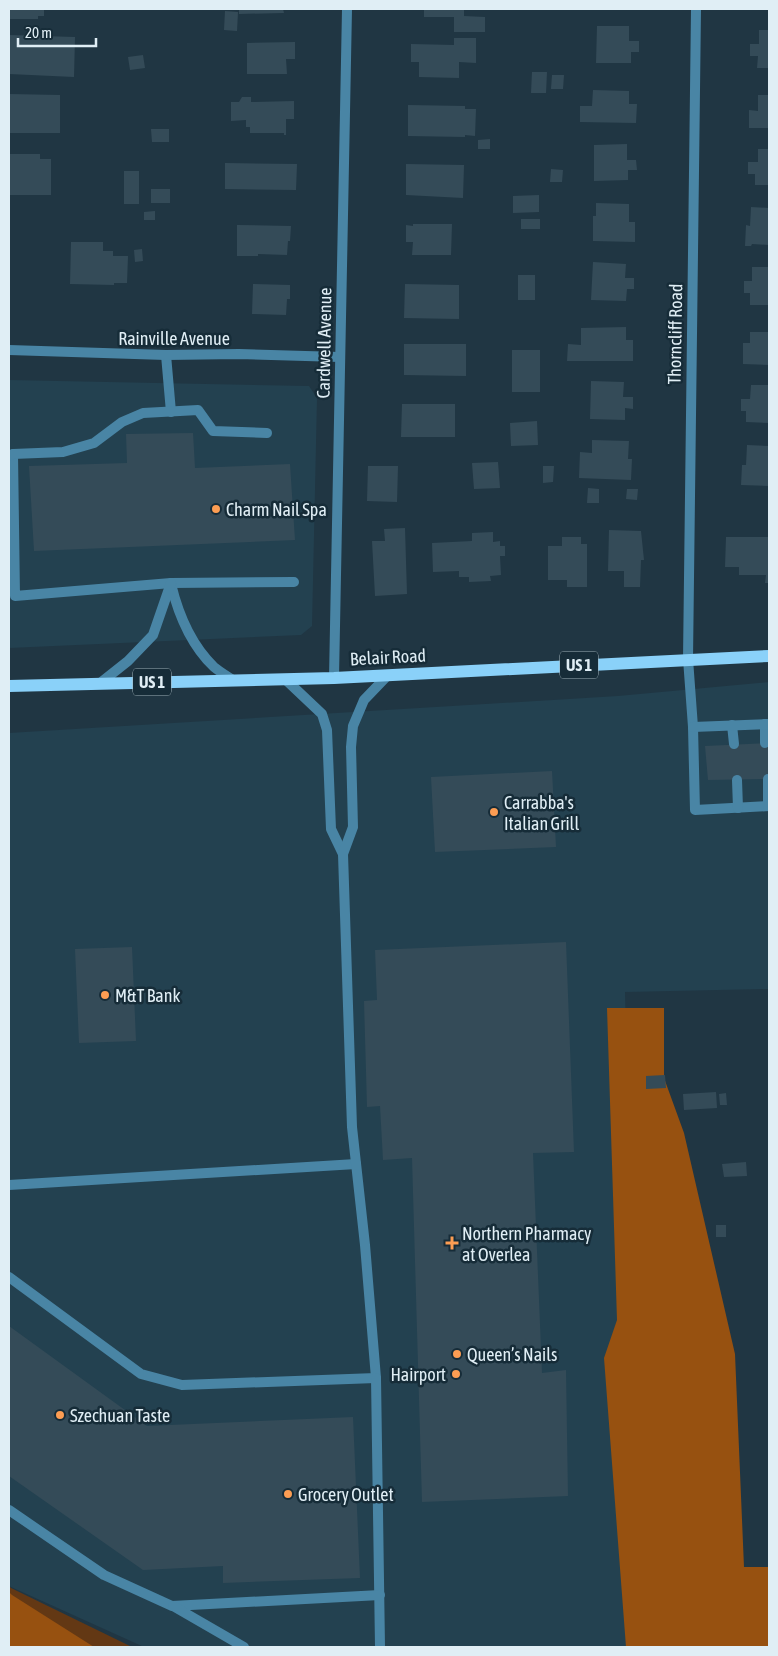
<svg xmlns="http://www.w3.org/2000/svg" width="778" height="1656" font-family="'Asap Condensed',sans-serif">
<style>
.built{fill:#234150}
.green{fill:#633814}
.forest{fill:#975110}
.building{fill:#344b58}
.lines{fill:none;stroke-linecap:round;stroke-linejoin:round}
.lane{stroke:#4985a5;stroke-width:10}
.street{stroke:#4985a5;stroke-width:10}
.primary{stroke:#8ad1f9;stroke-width:12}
.poi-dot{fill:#fc9d53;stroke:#162c38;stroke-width:2}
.labels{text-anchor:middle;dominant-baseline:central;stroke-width:5;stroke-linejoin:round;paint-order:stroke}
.shield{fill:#162c38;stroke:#a3b4bc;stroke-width:1}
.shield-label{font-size:16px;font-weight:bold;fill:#e0eef5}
.street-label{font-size:18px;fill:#e0eef5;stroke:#162c38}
.poi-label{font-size:18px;fill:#e0eef5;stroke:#162c38;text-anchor:start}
</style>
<rect width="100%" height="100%" fill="#203643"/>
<!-- built -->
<g class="built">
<path d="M 9,380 L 309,386 L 317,398 L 312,626 L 301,635 L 9,648 Z"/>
<path d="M 769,682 L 769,989 L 625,992 L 640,1647 L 144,1647 L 9,1586 L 9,733 L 618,696 Z"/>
</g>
<!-- green -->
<path class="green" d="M 9,1586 L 11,1588 L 132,1647 L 9,1647 Z"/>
<!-- forest -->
<g class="forest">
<path d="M 607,1008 L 664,1008 L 664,1078 L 684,1133 L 735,1354 L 744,1567 L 769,1567 L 769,1647 L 626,1647 L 604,1358 L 617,1320 Z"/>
<path d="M 9,1592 L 12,1595 L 94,1647 L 9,1647 Z"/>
</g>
<!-- building -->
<g class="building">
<path d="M 9,9 L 44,9 L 44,16 L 38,16 L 38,19 L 9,19 Z"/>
<path d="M 239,9 L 283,9 L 284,13 L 239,14 Z"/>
<path d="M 424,9 L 464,9 L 464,16 L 485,17 L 485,32 L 454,32 L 454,17 L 424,17 Z"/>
<path d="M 225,11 L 238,12 L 237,31 L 224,30 Z"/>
<path d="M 597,26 L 629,26 L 629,41 L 639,41 L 639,52 L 631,52 L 631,63 L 596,63 Z"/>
<path d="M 759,30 L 769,30 L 769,68 L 757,68 L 758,56 L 750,56 L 750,44 L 759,44 Z"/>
<path d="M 9,35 L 75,37 L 74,77 L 9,74 Z"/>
<path d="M 454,38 L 476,38 L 476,63 L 459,62 L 459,78 L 419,77 L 419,62 L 411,62 L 411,44 L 454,45 Z"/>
<path d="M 295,42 L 295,59 L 286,59 L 287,74 L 247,74 L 247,43 Z"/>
<path d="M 143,55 L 145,68 L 130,70 L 128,57 Z"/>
<path d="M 532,72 L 547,72 L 546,93 L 531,93 Z"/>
<path d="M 552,75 L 564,75 L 563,89 L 551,89 Z"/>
<path d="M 593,90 L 629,91 L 629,104 L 637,104 L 636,123 L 580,122 L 580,106 L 592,106 Z"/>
<path d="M 9,94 L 60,95 L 60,133 L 9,133 Z"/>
<path d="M 758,95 L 769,95 L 769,128 L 749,128 L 749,110 L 758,111 Z"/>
<path d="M 242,97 L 251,97 L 251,102 L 294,101 L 294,119 L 286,119 L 286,135 L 284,135 L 284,133 L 250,133 L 250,127 L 246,127 L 246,120 L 231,121 L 231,102 L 239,102 Z"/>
<path d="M 408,105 L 465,106 L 465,109 L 476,109 L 475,136 L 465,135 L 465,137 L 408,136 Z"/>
<path d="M 151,129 L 169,129 L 169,142 L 152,142 Z"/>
<path d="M 490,139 L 490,149 L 478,149 L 478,140 Z"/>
<path d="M 627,144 L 627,160 L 636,160 L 637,170 L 628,170 L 628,180 L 594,181 L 594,145 Z"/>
<path d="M 758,149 L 769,149 L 769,185 L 755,185 L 755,174 L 748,174 L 748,162 L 758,162 Z"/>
<path d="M 9,154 L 40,154 L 40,159 L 51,159 L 51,195 L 9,195 Z"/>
<path d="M 225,163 L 297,164 L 296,190 L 225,189 Z"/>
<path d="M 406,164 L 464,165 L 463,198 L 406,195 Z"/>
<path d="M 551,169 L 563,170 L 562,182 L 550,182 Z"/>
<rect x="124" y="171" width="15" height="33"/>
<rect x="151" y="189" width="19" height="14"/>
<path d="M 539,195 L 539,212 L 513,213 L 513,196 Z"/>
<path d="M 596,203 L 629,204 L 629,222 L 635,222 L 635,242 L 593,241 L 593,216 L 596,216 Z"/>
<path d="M 751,207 L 769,208 L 769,245 L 752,244 L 751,246 L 745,246 L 746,225 L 750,226 Z"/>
<path d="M 155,211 L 155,220 L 144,220 L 144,212 Z"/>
<rect x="521" y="219" width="19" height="10"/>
<path d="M 413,224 L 452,224 L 451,255 L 412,255 L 413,242 L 406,242 L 406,225 L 413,226 Z"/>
<path d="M 237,225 L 291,226 L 290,241 L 288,241 L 287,255 L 258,254 L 258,256 L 237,256 Z"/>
<path d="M 71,242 L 103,242 L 103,251 L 113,251 L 113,256 L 128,256 L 127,283 L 114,283 L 114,285 L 70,284 Z"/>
<path d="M 142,249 L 143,261 L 135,262 L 134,250 Z"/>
<path d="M 593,262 L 626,264 L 625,278 L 634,278 L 634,289 L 627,289 L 626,301 L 591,300 Z"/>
<path d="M 752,267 L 769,267 L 769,305 L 750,305 L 750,293 L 744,293 L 744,281 L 752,281 Z"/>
<rect x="518" y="275" width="17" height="25"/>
<path d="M 253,284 L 290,285 L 290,299 L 287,299 L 286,315 L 252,314 Z"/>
<path d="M 405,284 L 459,285 L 459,319 L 404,318 Z"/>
<path d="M 626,327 L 626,340 L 633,340 L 633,361 L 567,361 L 568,344 L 581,345 L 581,328 Z"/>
<path d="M 750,332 L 769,332 L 769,365 L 743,364 L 743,343 L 750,343 Z"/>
<path d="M 404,344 L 466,344 L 466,376 L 404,375 Z"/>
<rect x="512" y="350" width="28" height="42"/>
<path d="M 591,381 L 624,382 L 623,397 L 633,397 L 633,409 L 625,408 L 625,420 L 590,419 Z"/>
<path d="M 751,385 L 769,385 L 769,423 L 746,422 L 746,411 L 741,411 L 741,399 L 750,399 Z"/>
<path d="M 402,404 L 455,404 L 455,437 L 401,437 Z"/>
<path d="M 537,421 L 538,445 L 511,446 L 510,423 Z"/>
<path d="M 193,433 L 195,468 L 290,464 L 295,540 L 34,551 L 29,466 L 127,463 L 126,434 Z"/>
<path d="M 592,440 L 629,441 L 628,459 L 632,459 L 631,480 L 579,478 L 580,452 L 592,453 Z"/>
<path d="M 747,445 L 769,446 L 769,486 L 741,485 L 742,465 L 746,465 Z"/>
<path d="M 498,462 L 500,488 L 474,489 L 472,463 Z"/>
<path d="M 368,466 L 398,466 L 397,502 L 367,501 Z"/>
<path d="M 543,466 L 554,466 L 553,482 L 543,483 Z"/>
<path d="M 588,488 L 599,489 L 599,503 L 587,503 Z"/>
<path d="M 627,489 L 638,489 L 637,500 L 626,499 Z"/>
<path d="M 405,528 L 407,594 L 375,596 L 372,541 L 385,541 L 384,529 Z"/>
<path d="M 609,530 L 641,531 L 644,560 L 641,560 L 640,587 L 624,587 L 624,571 L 608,571 Z"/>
<path d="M 493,532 L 493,542 L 500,541 L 500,546 L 505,546 L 505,556 L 500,556 L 501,575 L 490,576 L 491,581 L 469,582 L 469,577 L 459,577 L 459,571 L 433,572 L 432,543 L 472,541 L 472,533 Z"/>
<path d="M 562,537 L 581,537 L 581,544 L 587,544 L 587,587 L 567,587 L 567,580 L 548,580 L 548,546 L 562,546 Z"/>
<path d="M 726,537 L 769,537 L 769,583 L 765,583 L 766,575 L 739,575 L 739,567 L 725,567 Z"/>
<path d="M 769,743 L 769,779 L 708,780 L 705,746 Z"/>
<path d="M 552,771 L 556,847 L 435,852 L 431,777 Z"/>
<path d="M 566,942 L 574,1152 L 533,1153 L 542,1373 L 566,1370 L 568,1496 L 422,1502 L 412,1158 L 383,1160 L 380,1106 L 367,1107 L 364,1001 L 377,1000 L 375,950 Z"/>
<path d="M 132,947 L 136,1041 L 79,1043 L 75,949 Z"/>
<path d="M 665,1075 L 666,1088 L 646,1089 L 646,1076 Z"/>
<path d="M 716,1092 L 717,1108 L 684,1110 L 683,1094 Z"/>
<path d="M 726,1093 L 727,1105 L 720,1105 L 719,1094 Z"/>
<path d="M 746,1162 L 747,1176 L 724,1177 L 722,1164 Z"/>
<rect x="716" y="1225" width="10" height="12"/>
<path d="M 9,1326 L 147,1426 L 353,1417 L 360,1578 L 223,1583 L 223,1566 L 143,1570 L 9,1476 Z"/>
</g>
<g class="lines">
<!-- lane -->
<g class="lane">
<path d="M 166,355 L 171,412"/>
<path d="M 13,454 L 15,596 L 171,583 L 294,582"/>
<path d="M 9,456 L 13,454 L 63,452 L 94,443 L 122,422 L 143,413 L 198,410 L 213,431 L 267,433"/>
<path d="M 171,584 C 178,613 191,645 214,667 C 220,672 227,676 233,680"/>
<path d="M 688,659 L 693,727 L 695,810 L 769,806"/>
<path d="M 285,679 L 322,714 L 327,730 L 331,829 L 343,854"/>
<path d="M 99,684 L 128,661 L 153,635 L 171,583"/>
<path d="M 765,724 L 765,743"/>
<path d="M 732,725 L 734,744"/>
<path d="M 693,727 L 769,724"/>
<path d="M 768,779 L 768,806"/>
<path d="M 737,780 L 738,808"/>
<path d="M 9,1185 L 356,1164"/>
<path d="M 9,1277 L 141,1374 L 182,1385 L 376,1378 L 365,1245 L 352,1127 L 343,854 L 353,827 L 351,747 L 353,726 L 364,700 L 388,675"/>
<path d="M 376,1378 L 380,1647"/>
<path d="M 9,1510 L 104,1575 L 172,1606 L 380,1595"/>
<path d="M 173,1606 L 244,1647"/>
</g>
<!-- street -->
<g class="street">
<path d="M 9,350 L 166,355 L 239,354 L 340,357"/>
<path d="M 688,659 L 696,9"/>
<path d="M 334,678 L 347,9"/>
</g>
<!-- primary -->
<path class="primary" d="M 9,686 L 334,678 L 769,656"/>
</g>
<!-- markers -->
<g class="poi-dot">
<circle cx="216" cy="509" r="5"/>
<circle cx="494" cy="812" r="5"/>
<circle cx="105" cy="995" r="5"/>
<path d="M449.5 1235.5h5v5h5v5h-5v5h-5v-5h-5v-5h5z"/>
<circle cx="457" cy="1354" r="5"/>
<circle cx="456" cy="1374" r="5"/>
<circle cx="60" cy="1415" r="5"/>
<circle cx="288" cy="1494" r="5"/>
</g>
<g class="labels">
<!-- shield labels -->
<g class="shield">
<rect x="560" y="651.5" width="38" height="27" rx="4"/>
<rect x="133" y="668.5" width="38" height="27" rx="4"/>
</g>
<g class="shield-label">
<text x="579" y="665">US 1</text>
<text x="152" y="682">US 1</text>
</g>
<!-- street labels -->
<g class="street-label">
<text transform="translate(675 334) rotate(-89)">Thorncliff Road</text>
<text x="174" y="338">Rainville Avenue</text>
<text transform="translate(324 343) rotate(-89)">Cardwell Avenue</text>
<text transform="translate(388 657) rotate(-3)">Belair Road</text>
</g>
<!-- poi labels -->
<g class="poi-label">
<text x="226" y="509">Charm Nail Spa</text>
<text x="504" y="802">Carrabba's<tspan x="504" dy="21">Italian Grill</tspan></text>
<text x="115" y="995">M&amp;T Bank</text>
<text x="462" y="1233">Northern Pharmacy<tspan x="462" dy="21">at Overlea</tspan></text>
<text x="467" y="1354">Queen’s Nails</text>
<text x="446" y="1374" text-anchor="end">Hairport</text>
<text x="70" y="1415">Szechuan Taste</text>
<text x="298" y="1494">Grocery Outlet</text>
</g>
</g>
<!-- border -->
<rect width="778" height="1656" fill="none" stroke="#e0eef5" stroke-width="20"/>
<!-- scale -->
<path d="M18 38v8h78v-8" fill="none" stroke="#e0eef5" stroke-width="2.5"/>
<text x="25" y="38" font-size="15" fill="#e0eef5" stroke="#162c38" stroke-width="4" paint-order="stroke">20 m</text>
</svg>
